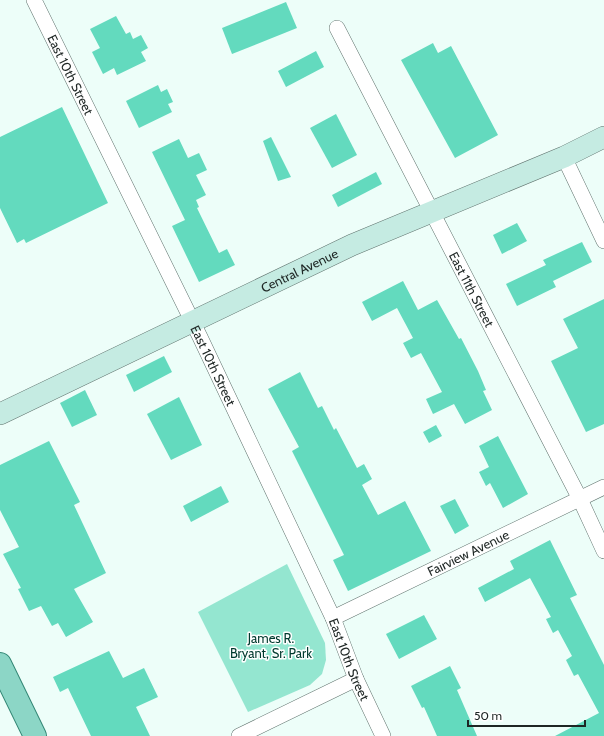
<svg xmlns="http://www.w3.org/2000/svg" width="604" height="736" font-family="Cabin,sans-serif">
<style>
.green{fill:#94e6d0}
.building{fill:#63dabe}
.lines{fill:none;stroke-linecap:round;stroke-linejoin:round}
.street-casing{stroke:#60736e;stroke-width:16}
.secondary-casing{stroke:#60736e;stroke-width:22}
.primary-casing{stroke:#338775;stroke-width:24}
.street{stroke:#fff;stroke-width:15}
.secondary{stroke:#c5ebe2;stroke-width:21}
.primary{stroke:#8cd6c6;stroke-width:22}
.labels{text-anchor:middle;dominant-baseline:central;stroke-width:3;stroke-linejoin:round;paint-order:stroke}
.street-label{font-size:13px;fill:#1e2624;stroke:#fff}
.park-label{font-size:13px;fill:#003a2e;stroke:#fff}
</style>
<rect width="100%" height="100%" fill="#edfef9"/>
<!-- green -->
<path class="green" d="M 287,564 L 325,643 L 326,660 L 322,674 L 310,685 L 248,712 L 198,612 Z"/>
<!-- building -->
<g class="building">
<path d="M 286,2 L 297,28 L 232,54 L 222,28 Z"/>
<path d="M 116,16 L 126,34 L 130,32 L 133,39 L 141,35 L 148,48 L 141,52 L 146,61 L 117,75 L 114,68 L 103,74 L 92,52 L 100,48 L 90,29 Z"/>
<path d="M 433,43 L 438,53 L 451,46 L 498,135 L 455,158 L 401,60 Z"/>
<path d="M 316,51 L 324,67 L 286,87 L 278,71 Z"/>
<path d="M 158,85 L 161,92 L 167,89 L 173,102 L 168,104 L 172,112 L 139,128 L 126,101 Z"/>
<path d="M 62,107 L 108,203 L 26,243 L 24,239 L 17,243 L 0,208 L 0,137 Z"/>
<path d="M 336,114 L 357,155 L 332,168 L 310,128 Z"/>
<path d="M 271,137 L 291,177 L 278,181 L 263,141 Z"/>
<path d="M 179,139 L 188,158 L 199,153 L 207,170 L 196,175 L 206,195 L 196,200 L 199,207 L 197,208 L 219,253 L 227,249 L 235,265 L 199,282 L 172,226 L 185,220 L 152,152 Z"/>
<path d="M 376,172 L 382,184 L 338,207 L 332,195 Z"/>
<path d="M 517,223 L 527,241 L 502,254 L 493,235 Z"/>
<path d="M 582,242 L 592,262 L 553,281 L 556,287 L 517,306 L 506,284 L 546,265 L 543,260 Z"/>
<path d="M 403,281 L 418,310 L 437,300 L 459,339 L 461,338 L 478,371 L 486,390 L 483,391 L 492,410 L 465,424 L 454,404 L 433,414 L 426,399 L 442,392 L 421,353 L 411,358 L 403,343 L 413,338 L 397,308 L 372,321 L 362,302 Z"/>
<path d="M 604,299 L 604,424 L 586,432 L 551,361 L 578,348 L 563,319 Z"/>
<path d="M 164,356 L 172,372 L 134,392 L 126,375 Z"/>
<path d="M 300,372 L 318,408 L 322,406 L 334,430 L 336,428 L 357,468 L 364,464 L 372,479 L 362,485 L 378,515 L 405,501 L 431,551 L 348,591 L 333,560 L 344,555 L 292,451 L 299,447 L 268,389 Z"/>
<path d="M 85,390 L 97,415 L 72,427 L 60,403 Z"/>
<path d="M 179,397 L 202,445 L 171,460 L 147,414 Z"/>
<path d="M 436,425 L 442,436 L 429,443 L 423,432 Z"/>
<path d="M 498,436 L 528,494 L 503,508 L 490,483 L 486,486 L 479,472 L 489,467 L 479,446 Z"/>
<path d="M 49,441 L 80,502 L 74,505 L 106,573 L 74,589 L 93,622 L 66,637 L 58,623 L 52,626 L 41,606 L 29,611 L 18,589 L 21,588 L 3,554 L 19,547 L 0,510 L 0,465 Z"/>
<path d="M 221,486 L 229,502 L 191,522 L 183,506 Z"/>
<path d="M 455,499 L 469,526 L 455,534 L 440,506 Z"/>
<path d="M 550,540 L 577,595 L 570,598 L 604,665 L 604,736 L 555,736 L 599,713 L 578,674 L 574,676 L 566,660 L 572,656 L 558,630 L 553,633 L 546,619 L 551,617 L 530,578 L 485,602 L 478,588 L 514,569 L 510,561 Z"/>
<path d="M 424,615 L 437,639 L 399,659 L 386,634 Z"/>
<path d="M 109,651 L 123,678 L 144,668 L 158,697 L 136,707 L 150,736 L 91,736 L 68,688 L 60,692 L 53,677 Z"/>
<path d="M 450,666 L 461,688 L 457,690 L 477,736 L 437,736 L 424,707 L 422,708 L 411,686 Z"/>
</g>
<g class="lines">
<defs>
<g id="street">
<path id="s1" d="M 34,0 L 200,337 L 333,618 L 356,679 L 383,736"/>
<path id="s2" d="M 337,28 L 580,499 L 604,551"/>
<path d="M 564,157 L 604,241"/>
<path id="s3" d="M 333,618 L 604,487"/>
<path d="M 239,736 L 356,679"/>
</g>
<g id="secondary">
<path id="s4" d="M 0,414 L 352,245 L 564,157 L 604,137"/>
</g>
<path id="primary" d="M 0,664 L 35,736"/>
</defs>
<!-- street casing -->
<use href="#street" class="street-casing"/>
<!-- secondary casing -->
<use href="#secondary" class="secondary-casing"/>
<!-- primary casing -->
<use href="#primary" class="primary-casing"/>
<!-- street -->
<use href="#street" class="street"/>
<!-- secondary -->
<use href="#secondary" class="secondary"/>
<!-- primary -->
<use href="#primary" class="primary"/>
</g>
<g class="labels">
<!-- street labels -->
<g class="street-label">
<text stroke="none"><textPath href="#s1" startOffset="83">East 10th Street</textPath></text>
<text stroke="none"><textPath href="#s4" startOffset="332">Central Avenue</textPath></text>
<text stroke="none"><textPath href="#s2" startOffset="294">East 11th Street</textPath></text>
<text stroke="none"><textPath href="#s1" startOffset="407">East 10th Street</textPath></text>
<text stroke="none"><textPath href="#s3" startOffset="150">Fairview Avenue</textPath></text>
<text stroke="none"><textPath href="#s1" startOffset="731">East 10th Street</textPath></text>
</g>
<!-- park labels -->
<g class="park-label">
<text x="271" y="638">James R.<tspan x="271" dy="15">Bryant, Sr. Park</tspan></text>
</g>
</g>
<!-- scale -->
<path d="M468 720v6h117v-6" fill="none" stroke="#1e2624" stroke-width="2"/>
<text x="474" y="720" font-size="12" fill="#1e2624" stroke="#ffffff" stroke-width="3" paint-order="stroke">50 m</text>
</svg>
